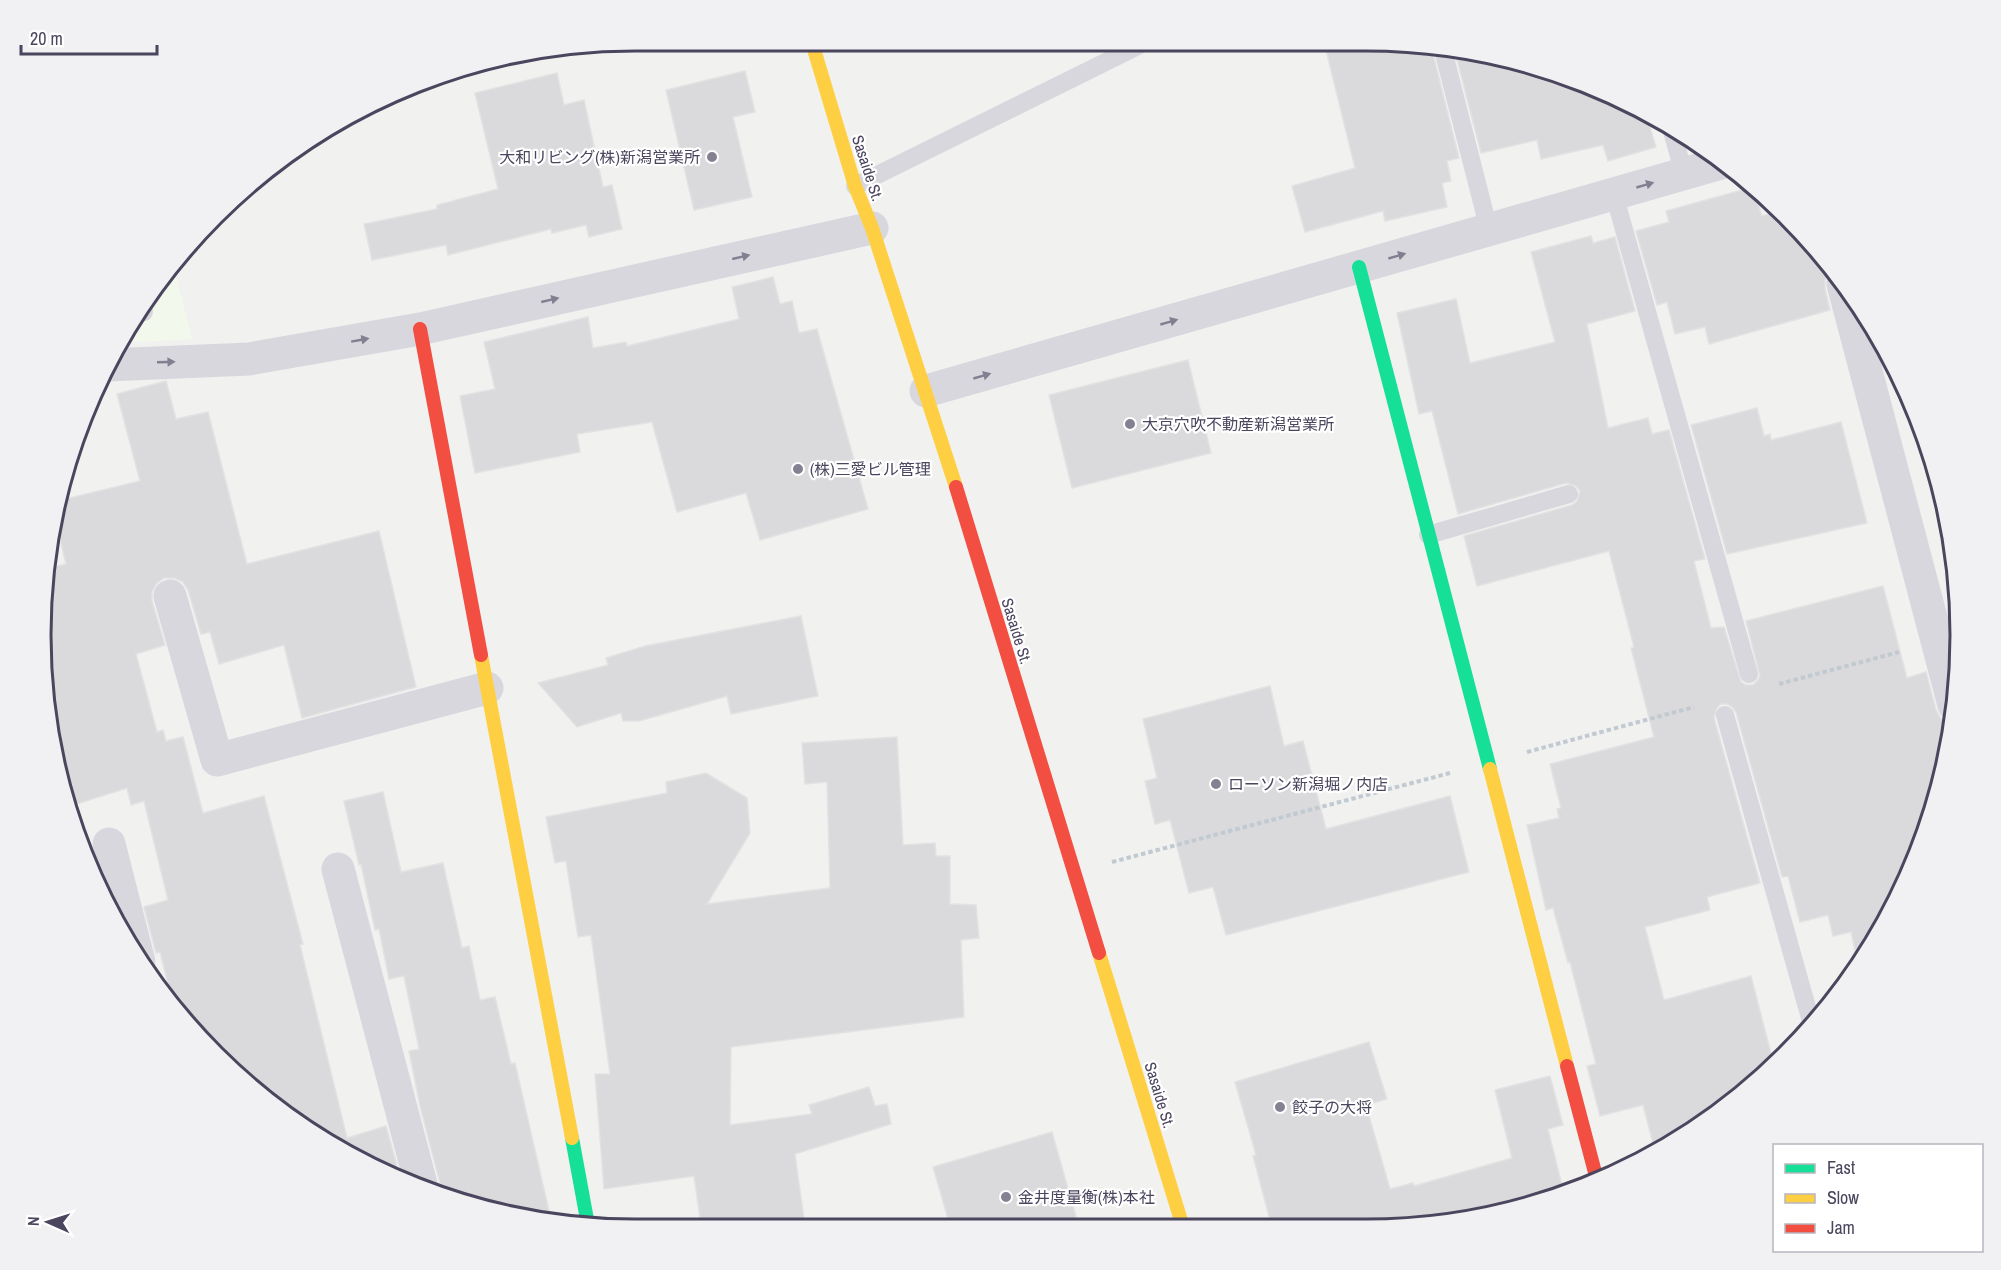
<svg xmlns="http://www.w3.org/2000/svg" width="2001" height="1270" font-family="'Archivo Narrow','Noto Sans JP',sans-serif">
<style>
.commercial{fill:#f2f8eb}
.building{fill:#dad9dc;stroke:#e2e2e3;stroke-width:1.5}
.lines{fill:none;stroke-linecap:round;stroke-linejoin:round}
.path{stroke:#c1cad1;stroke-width:4;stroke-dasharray:4.5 3;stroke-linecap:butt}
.lane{stroke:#d8d7dd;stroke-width:18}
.street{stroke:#d8d7dd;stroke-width:33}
.fast{stroke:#16e098;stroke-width:14}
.slow{stroke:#ffcf43;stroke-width:14}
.jam{stroke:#f24e42;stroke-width:14}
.oneway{fill:#837f91}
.poi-dot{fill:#858191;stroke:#fff;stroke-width:2}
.labels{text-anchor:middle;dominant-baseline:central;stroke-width:4.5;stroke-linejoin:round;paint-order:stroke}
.poi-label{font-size:16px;fill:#4b455e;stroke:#fff;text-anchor:start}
.street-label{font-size:16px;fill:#4b455e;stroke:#fff}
.rim{fill:none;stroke:#4b455e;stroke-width:3}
</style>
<rect width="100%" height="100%" fill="#f1f1f0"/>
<!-- commercial -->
<path class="commercial" d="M 173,263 L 192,339 L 118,343 L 163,273 Z"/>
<!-- building -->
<g class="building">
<path d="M 1325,46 L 1431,46 L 1459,158 L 1447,161 L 1451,181 L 1442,183 L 1447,207 L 1385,221 L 1383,211 L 1305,232 L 1292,186 L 1355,168 Z"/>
<path d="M 1454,48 L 1594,86 L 1647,117 L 1656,147 L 1608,161 L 1603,145 L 1541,159 L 1537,140 L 1481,153 Z"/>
<path d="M 745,71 L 755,112 L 733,117 L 752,197 L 694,210 L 666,90 Z"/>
<path d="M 557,73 L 564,105 L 584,100 L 603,187 L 612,185 L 622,229 L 589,237 L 586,225 L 552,233 L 551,229 L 448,255 L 446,245 L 372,260 L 364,224 L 437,209 L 437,205 L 498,189 L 475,93 Z"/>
<path d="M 1753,187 L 1762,216 L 1779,211 L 1813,243 L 1832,269 L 1825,280 L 1825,289 L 1830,310 L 1709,344 L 1705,327 L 1675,334 L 1667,302 L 1657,305 L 1636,231 L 1669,222 L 1666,211 Z"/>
<path d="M 1591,236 L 1593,243 L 1615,237 L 1635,311 L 1587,324 L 1608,428 L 1648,418 L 1652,434 L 1669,430 L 1705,559 L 1694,561 L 1711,628 L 1724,627 L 1741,682 L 1746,685 L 1753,685 L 1757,681 L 1760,676 L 1746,621 L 1883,586 L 1907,678 L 1926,672 L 1936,710 L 1941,719 L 1951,723 L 1940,789 L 1899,898 L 1858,964 L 1851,932 L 1833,936 L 1828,915 L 1800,922 L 1788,876 L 1782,877 L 1736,712 L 1732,707 L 1727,704 L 1721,704 L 1717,708 L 1714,718 L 1760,883 L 1707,897 L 1710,910 L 1645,927 L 1664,1000 L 1751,976 L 1774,1065 L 1758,1082 L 1655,1151 L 1643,1105 L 1600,1116 L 1587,1066 L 1596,1064 L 1570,962 L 1568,963 L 1553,908 L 1546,910 L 1527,825 L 1559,818 L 1557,809 L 1561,808 L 1550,764 L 1654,737 L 1631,648 L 1634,647 L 1609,551 L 1477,586 L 1464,536 L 1572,505 L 1577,501 L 1580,491 L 1576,486 L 1566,483 L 1458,514 L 1432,411 L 1419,414 L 1397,313 L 1456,299 L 1470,363 L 1555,342 L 1531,252 Z"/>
<path d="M 773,277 L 780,304 L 792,301 L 799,333 L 817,329 L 868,509 L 760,540 L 746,493 L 677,512 L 652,422 L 577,434 L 580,452 L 475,473 L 460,396 L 495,389 L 484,342 L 588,317 L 593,348 L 626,342 L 627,346 L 739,319 L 732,287 Z"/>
<path d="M 1188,360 L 1211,453 L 1072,488 L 1049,395 Z"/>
<path d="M 166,381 L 176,419 L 208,412 L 247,564 L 379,531 L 416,687 L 302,718 L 284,645 L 219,664 L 210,632 L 201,634 L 188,590 L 183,582 L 174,578 L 164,578 L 157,583 L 152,592 L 152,601 L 165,645 L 136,654 L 157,732 L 163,730 L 166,741 L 183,737 L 203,813 L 264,796 L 303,944 L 300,945 L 347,1138 L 386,1126 L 401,1180 L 273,1106 L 188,1027 L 174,1008 L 160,952 L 156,953 L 144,907 L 168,900 L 144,801 L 131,805 L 127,788 L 67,807 L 61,789 L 40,635 L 47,569 L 66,564 L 54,513 L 57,501 L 140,481 L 117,394 Z"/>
<path d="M 1757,408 L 1764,436 L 1770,434 L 1771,440 L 1841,422 L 1867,523 L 1727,554 L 1691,425 Z"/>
<path d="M 801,616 L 818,696 L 731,714 L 727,696 L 639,721 L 623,721 L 621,713 L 577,727 L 538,683 L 608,665 L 606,658 L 645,646 Z"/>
<path d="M 1270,686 L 1284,746 L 1303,741 L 1326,829 L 1450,796 L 1469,872 L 1226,935 L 1213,887 L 1189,893 L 1170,820 L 1155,824 L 1145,781 L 1157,778 L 1143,719 Z"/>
<path d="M 897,737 L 903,845 L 935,843 L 936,856 L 950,856 L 950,904 L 976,905 L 979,938 L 961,940 L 964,1017 L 731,1047 L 730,1125 L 812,1114 L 809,1105 L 869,1087 L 875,1106 L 887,1104 L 891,1124 L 795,1154 L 805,1226 L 701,1225 L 694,1176 L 604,1189 L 595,1074 L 610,1074 L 591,935 L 578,937 L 566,861 L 555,863 L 546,817 L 667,793 L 666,782 L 706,773 L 747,798 L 750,833 L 707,904 L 830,888 L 827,782 L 805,784 L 802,743 Z"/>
<path d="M 383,792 L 401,872 L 443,863 L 462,948 L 469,946 L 480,1000 L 495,997 L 511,1064 L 515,1063 L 549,1211 L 527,1216 L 440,1193 L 440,1183 L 420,1106 L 409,1051 L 419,1049 L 404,976 L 389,979 L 379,929 L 375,930 L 361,864 L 359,865 L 344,801 Z"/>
<path d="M 1369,1042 L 1387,1099 L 1366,1105 L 1390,1189 L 1413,1183 L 1414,1186 L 1512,1158 L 1495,1090 L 1550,1076 L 1563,1125 L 1548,1129 L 1564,1193 L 1520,1209 L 1405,1228 L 1272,1228 L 1253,1156 L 1256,1155 L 1235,1082 Z"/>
<path d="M 1052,1132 L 1079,1227 L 950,1226 L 933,1167 Z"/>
</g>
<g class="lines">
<!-- path -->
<g class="path">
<path d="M 1779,684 L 1899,652"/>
<path d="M 1527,752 L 1694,707"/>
<path d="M 1112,862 L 1450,773"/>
</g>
<!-- lane -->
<g class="lane">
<path d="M 1442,46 L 1489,230"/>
<path d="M 1672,131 L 1684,174"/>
<path d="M 855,186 L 1138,46"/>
<path d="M 1614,194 L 1749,674"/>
<path d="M 137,313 L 144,312 L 142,305"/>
<path d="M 1428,535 L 1569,494"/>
<path d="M 1725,715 L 1812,1025"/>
</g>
<!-- street -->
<g class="street">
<path d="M 1843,284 L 1954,705"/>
<path d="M 108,365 L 249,359 L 420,329 L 872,228"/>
<path d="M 926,391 L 1725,162"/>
<path d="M 170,596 L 217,760 L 487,688"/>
<path d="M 109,844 L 139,962"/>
<path d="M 338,869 L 422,1188"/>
</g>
<!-- fast -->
<g class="fast">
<path d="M 1359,267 L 1490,769"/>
<path d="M 572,1138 L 588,1225"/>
</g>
<!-- slow -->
<g class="slow">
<path d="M 813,46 L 855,186 L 872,228 L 956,487"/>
<path d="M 481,655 L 572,1138"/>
<path d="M 1490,769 L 1567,1066"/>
<path d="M 1099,953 L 1183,1227"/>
</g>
<!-- jam -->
<g class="jam">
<path d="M 420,329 L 481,655"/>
<path d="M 956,487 L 1099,953"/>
<path d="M 1567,1066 L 1597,1180"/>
</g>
</g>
<!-- one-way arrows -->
<defs><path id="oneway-solid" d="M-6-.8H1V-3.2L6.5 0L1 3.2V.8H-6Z" transform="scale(1.5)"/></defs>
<g class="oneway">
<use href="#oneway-solid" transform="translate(1645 185) rotate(-16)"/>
<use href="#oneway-solid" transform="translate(1397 256) rotate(-16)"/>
<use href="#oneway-solid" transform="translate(741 257) rotate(-13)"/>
<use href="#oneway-solid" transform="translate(550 300) rotate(-13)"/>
<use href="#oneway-solid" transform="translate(1169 322) rotate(-16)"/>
<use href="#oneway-solid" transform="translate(360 340) rotate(-10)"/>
<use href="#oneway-solid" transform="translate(166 362) rotate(-2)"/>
<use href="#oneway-solid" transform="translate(982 376) rotate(-16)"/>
</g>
<!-- markers -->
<g class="poi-dot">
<circle cx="712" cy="157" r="6"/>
<circle cx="1130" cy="424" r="6"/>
<circle cx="798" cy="469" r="6"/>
<circle cx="1216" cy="784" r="6"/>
<circle cx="1280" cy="1107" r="6"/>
<circle cx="1006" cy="1197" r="6"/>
</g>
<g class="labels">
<!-- poi labels -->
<g class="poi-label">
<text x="700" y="157" text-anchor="end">大和リビング(株)新潟営業所</text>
<text x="1142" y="424">大京穴吹不動産新潟営業所</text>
<text x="810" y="469">(株)三愛ビル管理</text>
<text x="1228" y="784">ローソン新潟堀ノ内店</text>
<text x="1292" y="1107">餃子の大将</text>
<text x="1018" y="1197">金井度量衡(株)本社</text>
</g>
<!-- street labels -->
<g class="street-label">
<text transform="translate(868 168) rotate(72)">Sasaide St.</text>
<text transform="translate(1017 631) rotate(73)">Sasaide St.</text>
<text transform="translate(1160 1095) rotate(73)">Sasaide St.</text>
</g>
</g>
<!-- crop -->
<path d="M0 0H2001V1270H0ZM635 51H1366A584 584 0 0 1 1950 635V635A584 584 0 0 1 1366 1219H635A584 584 0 0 1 51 635V635A584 584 0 0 1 635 51Z" fill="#f1f0f2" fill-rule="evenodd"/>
<path class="rim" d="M635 51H1366A584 584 0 0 1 1950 635V635A584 584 0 0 1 1366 1219H635A584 584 0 0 1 51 635V635A584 584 0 0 1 635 51Z"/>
<!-- legend -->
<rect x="1773" y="1144" width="210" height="108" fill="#ffffff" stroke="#b7b5bf" stroke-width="1.5"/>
<rect x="1785" y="1164" width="30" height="9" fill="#16e098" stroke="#b7b5bf" stroke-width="1.5"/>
<text x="1827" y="1174" font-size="18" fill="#4b455e">Fast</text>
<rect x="1785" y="1194" width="30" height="9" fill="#ffcf43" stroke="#b7b5bf" stroke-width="1.5"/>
<text x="1827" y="1204" font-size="18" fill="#4b455e">Slow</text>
<rect x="1785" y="1224" width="30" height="9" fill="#f24e42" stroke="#b7b5bf" stroke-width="1.5"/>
<text x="1827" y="1234" font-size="18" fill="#4b455e">Jam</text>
<!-- north arrow -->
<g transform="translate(48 1222) rotate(273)" stroke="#ffffff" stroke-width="4.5" paint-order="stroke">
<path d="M0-4.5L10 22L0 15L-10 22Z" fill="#4b455e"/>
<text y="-9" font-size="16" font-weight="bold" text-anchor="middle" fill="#4b455e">N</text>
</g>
<!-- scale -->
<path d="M21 45v9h136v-9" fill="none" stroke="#4b455e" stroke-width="3"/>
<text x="30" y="45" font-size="18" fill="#4b455e" stroke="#ffffff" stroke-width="4.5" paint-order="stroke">20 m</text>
</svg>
